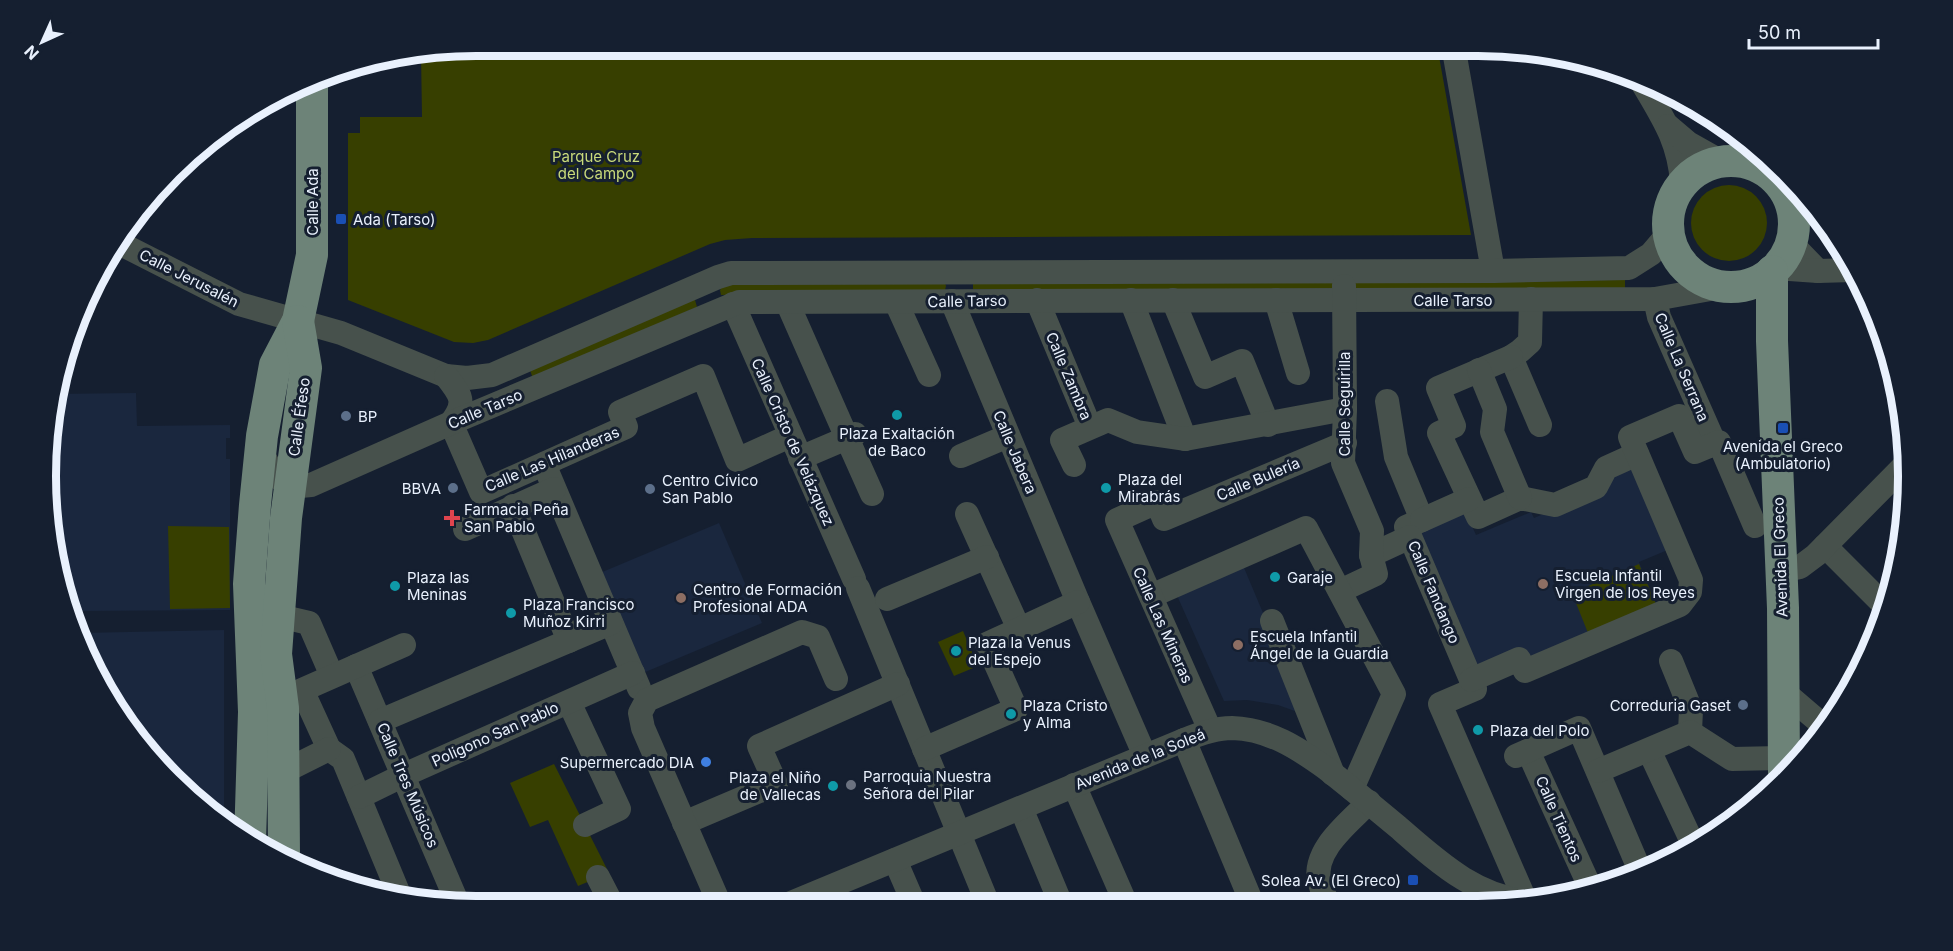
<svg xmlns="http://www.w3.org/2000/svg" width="1953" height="951" font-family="Inter,sans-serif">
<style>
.built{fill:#1a273e}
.green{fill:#373f00}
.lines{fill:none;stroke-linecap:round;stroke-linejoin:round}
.minor{stroke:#47514c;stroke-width:24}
.major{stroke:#6d8378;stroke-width:32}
.transit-dot{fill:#1a4fb4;stroke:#151f30;stroke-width:2}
.culture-dot{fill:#0f9aa8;stroke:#151f30;stroke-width:2}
.service-dot{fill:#5c6f8a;stroke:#151f30;stroke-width:2}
.health-dot{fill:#e0444e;stroke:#151f30;stroke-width:2}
.education-dot{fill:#8d6e63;stroke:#151f30;stroke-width:2}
.shop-dot{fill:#3f7fe0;stroke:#151f30;stroke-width:2}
.worship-dot{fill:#6b7280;stroke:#151f30;stroke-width:2}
.labels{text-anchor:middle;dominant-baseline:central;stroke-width:6;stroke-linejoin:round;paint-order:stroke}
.park-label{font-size:15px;fill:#c9da7a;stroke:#151f30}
.street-label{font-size:15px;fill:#e9f1fd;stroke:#151f30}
.poi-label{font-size:15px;fill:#e9f1fd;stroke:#151f30;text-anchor:start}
.rim{fill:none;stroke:#e9f1fd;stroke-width:8}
</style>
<rect width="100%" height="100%" fill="#151f30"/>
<!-- built -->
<g class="built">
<path d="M 136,393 L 137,426 L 230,425 L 230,438 L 226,438 L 226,459 L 230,459 L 230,610 L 73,611 L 49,532 L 53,394 Z"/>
<path d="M 1632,462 L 1670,549 L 1639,562 L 1656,604 L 1530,657 L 1477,674 L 1414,527 L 1463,506 L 1476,535 L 1531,512 L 1534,518 L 1600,490 Z"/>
<path d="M 719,523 L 762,623 L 643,673 L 600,573 Z"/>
<path d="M 1242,563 L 1306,715 L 1278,705 L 1247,700 L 1224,701 L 1175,591 Z"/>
<path d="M 224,630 L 224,824 L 171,780 L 90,666 L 80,633 Z"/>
</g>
<!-- green -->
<g class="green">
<path d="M 476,45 L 1437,45 L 1471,235 L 752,238 L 725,240 L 710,244 L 488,340 L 473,343 L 454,342 L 348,300 L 348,133 L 360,133 L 360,117 L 422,117 L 421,54 Z"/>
<circle cx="1729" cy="223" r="38"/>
<path d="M 1625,280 L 1625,290 L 1357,291 L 1354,282 L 1357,281 Z"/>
<path d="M 1332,282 L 1334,286 L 1332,290 L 973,289 L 973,284 Z"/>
<path d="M 736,283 L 945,283 L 946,286 L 945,290 L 721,295 L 720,290 L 722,287 Z"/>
<path d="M 691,300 L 695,300 L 697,307 L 533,379 L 530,370 Z"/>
<path d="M 53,400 L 59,400 L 60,514 L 49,514 Z"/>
<path d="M 168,526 L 229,527 L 230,608 L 170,609 Z"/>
<path d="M 1639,564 L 1656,604 L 1588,633 L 1572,593 Z"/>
<path d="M 963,631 L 978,666 L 954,676 L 938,642 Z"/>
<path d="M 554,764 L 609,873 L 578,886 L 548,820 L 530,827 L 510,783 Z"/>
</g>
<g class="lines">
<!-- minor -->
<g class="minor">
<path d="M 1453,45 L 1493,271"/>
<path d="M 1639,77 C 1660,114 1679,138 1682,183"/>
<path d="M 1668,126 L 1688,143 L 1720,161"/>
<path d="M 115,241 L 239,304 L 341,333 L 446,376 L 467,378 L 492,375 L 718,277 L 731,273 L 1493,271 L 1629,268 L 1651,254 L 1668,234"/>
<path d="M 1791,243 L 1818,271"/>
<path d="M 1775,268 L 1818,271 L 1853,270"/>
<path d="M 1531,299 L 1530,342 L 1520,351 L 1511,357 L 1540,425"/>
<path d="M 1655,299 L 1659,317 L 1711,435"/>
<path d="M 1037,300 L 1090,427"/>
<path d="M 1131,300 L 1185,439"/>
<path d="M 1173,300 L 1205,377 L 1242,361 L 1268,425"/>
<path d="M 1276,300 L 1298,373"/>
<path d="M 952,301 L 1078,602 L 1145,756"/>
<path d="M 787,302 L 847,438 L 855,434"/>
<path d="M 896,302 L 929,375"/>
<path d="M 733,304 L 854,579"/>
<path d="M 1511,357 L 1438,388 L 1454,426 L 1439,433 L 1478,517 L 1520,498 L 1555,505 L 1596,487 L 1606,468 L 1637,454"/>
<path d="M 1479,370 L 1495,409 L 1492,432 L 1520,498"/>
<path d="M 446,376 C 461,395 467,402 451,423 L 481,492 L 626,427 L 620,412 L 703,376 L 737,460 L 790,436"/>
<path d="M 1387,401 L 1396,457 L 1422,520 L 1406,527 L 1475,689 L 1440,704 L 1526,902"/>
<path d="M 261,452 L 274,474 L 290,487 L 311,485 L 451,423 L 739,302 L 1655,299 L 1727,286"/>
<path d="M 961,456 L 1008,436"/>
<path d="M 800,458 L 847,438 L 872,494"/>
<path d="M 544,464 L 639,688"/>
<path d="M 1074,465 L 1062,440 L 1108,420 L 1137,432 L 1185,439 L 1345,409"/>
<path d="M 513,506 L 569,641"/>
<path d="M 967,514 L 1019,629"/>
<path d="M 1422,520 L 1469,499"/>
<path d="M 465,529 L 554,489"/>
<path d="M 1825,546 L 1885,606"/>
<path d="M 1371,555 L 1410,537"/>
<path d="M 1781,571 L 1800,567 L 1816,555 L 1907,463"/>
<path d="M 858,588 L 988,904"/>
<path d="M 1340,591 L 1376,574 L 1371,555 L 1372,531 L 1343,463 L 1345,409 L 1344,286"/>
<path d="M 1151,596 L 1306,528 L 1394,694 L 1352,789"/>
<path d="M 887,599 L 987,557"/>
<path d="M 279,616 L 309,623 L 332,676"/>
<path d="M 1272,621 L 1333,774"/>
<path d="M 1671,661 L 1691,710 L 1690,732"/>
<path d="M 356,666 L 458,904"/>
<path d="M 1471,680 L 1519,659 L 1525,671 L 1680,605 L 1690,592 L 1691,580 L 1630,437 L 1679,416 L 1695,452 L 1719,442 L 1755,526"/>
<path d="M 1783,691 L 1825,727"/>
<path d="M 569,702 L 619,809 L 585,825"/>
<path d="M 380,721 L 611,623"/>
<path d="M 1210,730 L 1117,520 L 1157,502 L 1164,519 L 1345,443"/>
<path d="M 1184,740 L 1252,903"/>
<path d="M 329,749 L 302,690 L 404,645"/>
<path d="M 329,749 L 343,759 L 401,899"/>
<path d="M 924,749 L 1016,709 L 987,644 L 1078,602"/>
<path d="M 1649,750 L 1693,844"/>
<path d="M 1528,751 L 1590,887"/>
<path d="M 1516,756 L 1579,728 L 1641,873"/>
<path d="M 1598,771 L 1690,732 L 1732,759 L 1784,758"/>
<path d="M 283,772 L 329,749"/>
<path d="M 1074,785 L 1126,904"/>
<path d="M 359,797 L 404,775 L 633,673"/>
<path d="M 1021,808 L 1061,904"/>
<path d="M 684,823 L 776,784 L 759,746 L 898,684"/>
<path d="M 895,860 L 914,904"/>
<path d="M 598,877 L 613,906"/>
<path d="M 1328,903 C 1325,896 1321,888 1319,881 C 1313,849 1349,823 1369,802"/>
<path d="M 720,905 L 643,728 L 640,713 L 647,700 L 802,632 L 818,637 L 836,679"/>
<path d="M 786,905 L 1184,740 C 1199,734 1215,728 1232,728 C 1269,729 1298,748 1327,769 C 1351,788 1374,807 1398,827 C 1438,862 1479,900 1535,902"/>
</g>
<!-- major -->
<g class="major">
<circle cx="1731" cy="224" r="63"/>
<path d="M 1772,271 L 1772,341 L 1783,608 L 1784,772"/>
<path d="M 250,841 L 254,712 L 249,584 L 255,505 L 262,436 L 275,365 L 298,321 L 312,255 L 312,81"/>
<path d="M 284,859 L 283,708 L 276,654 L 286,518 L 306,368 L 298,321"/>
</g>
</g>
<!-- markers -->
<g class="transit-dot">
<rect x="335" y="213" width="12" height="12" rx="3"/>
<rect x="1777" y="422" width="12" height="12" rx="3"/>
<rect x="1407" y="874" width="12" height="12" rx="3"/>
</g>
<g class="culture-dot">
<circle cx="897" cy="415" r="6"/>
<circle cx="1106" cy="488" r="6"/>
<circle cx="1275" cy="577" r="6"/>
<circle cx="395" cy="586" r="6"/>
<circle cx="511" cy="613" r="6"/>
<circle cx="956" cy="651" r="6"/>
<circle cx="1011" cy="714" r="6"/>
<circle cx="1478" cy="730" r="6"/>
<circle cx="833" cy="786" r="6"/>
</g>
<g class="service-dot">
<circle cx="346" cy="416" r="6"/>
<circle cx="453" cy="488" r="6"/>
<circle cx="650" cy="489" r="6"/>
<circle cx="1743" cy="705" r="6"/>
</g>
<path class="health-dot" d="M449 509h6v6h6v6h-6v6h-6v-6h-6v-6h6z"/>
<g class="education-dot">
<circle cx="1543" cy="584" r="6"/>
<circle cx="681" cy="598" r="6"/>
<circle cx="1238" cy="645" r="6"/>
</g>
<circle class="shop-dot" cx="706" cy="762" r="6"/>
<circle class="worship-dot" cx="851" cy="785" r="6"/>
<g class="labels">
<!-- park labels -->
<g class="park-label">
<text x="596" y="156">Parque Cruz<tspan x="596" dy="17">del Campo</tspan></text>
</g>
<!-- street labels -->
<g class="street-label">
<text transform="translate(312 202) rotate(-90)">Calle Ada</text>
<text transform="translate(189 278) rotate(27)">Calle Jerusalén</text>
<text x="1453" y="300">Calle Tarso</text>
<text transform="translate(967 301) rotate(-1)">Calle Tarso</text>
<text transform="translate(1682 367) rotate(67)">Calle La Serrana</text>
<text transform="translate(1069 376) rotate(67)">Calle Zambra</text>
<text transform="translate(1344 404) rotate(-90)">Calle Seguirilla</text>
<text transform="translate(485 409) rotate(-23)">Calle Tarso</text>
<text transform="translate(299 417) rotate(-82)">Calle Éfeso</text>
<text transform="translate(793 442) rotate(66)">Calle Cristo de Velázquez</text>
<text transform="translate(1015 452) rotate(67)">Calle Jabera</text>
<text transform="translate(552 459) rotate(-23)">Calle Las Hilanderas</text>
<text transform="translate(1258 479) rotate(-23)">Calle Bulería</text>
<text transform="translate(1780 557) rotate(-92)">Avenida El Greco</text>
<text transform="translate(1434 592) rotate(67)">Calle Fandango</text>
<text transform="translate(1163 625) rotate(66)">Calle Las Mineras</text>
<text transform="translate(495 734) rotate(-24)">Poligono San Pablo</text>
<text transform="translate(1140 759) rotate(-22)">Avenida de la Soleá</text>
<text transform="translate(408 785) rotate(67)">Calle Tres Músicos</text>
<text transform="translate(1559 819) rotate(66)">Calle Tientos</text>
</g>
<!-- poi labels -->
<g class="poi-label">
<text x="353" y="219">Ada (Tarso)</text>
<text x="358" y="416">BP</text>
<text x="897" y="433" text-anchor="middle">Plaza Exaltación<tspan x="897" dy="17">de Baco</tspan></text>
<text x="1783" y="446" text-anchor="middle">Avenida el Greco<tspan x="1783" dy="17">(Ambulatorio)</tspan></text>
<text x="1118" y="479">Plaza del<tspan x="1118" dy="17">Mirabrás</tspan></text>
<text x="662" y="480">Centro Cívico<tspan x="662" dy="17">San Pablo</tspan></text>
<text x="441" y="488" text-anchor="end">BBVA</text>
<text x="464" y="509">Farmacia Peña<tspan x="464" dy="17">San Pablo</tspan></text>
<text x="1555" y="575">Escuela Infantil<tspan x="1555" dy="17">Virgen de los Reyes</tspan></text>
<text x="407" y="577">Plaza las<tspan x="407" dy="17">Meninas</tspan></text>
<text x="1287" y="577">Garaje</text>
<text x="693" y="589">Centro de Formación<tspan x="693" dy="17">Profesional ADA</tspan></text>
<text x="523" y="604">Plaza Francisco<tspan x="523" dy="17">Muñoz Kirri</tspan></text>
<text x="1250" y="636">Escuela Infantil<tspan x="1250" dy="17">Ángel de la Guardia</tspan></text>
<text x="968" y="642">Plaza la Venus<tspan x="968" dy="17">del Espejo</tspan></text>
<text x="1023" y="705">Plaza Cristo<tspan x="1023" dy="17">y Alma</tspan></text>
<text x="1731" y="705" text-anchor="end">Correduria Gaset</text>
<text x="1490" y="730">Plaza del Polo</text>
<text x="694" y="762" text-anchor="end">Supermercado DIA</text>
<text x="863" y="776">Parroquia Nuestra<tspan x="863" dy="17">Señora del Pilar</tspan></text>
<text x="821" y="777" text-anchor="end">Plaza el Niño<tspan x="821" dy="17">de Vallecas</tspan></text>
<text x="1401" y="880" text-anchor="end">Solea Av. (El Greco)</text>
</g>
</g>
<!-- crop -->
<path d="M0 0H1953V951H0ZM476 56H1478A420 420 0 0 1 1898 476V476A420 420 0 0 1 1478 896H476A420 420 0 0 1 56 476V476A420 420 0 0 1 476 56Z" fill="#151f30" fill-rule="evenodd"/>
<path class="rim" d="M476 56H1478A420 420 0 0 1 1898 476V476A420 420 0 0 1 1478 896H476A420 420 0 0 1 56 476V476A420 420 0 0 1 476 56Z"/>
<!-- north arrow -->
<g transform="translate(42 42) rotate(225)" stroke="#151f30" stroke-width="4.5" paint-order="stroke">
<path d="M0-4.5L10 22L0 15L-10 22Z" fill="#e9f1fd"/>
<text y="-9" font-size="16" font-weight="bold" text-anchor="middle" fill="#e9f1fd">N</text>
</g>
<!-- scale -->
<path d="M1749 39v9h129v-9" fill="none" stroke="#e9f1fd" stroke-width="3"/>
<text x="1758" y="39" font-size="18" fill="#e9f1fd" stroke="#151f30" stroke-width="4.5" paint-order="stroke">50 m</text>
</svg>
